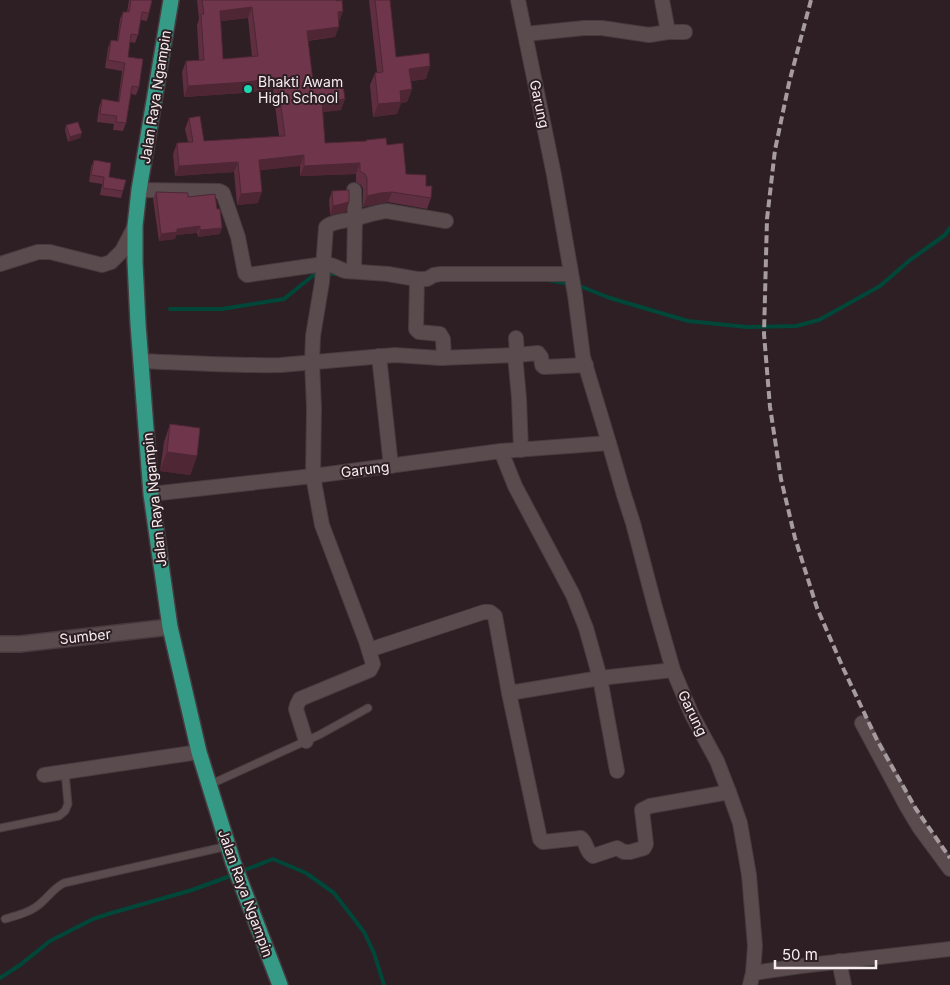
<svg xmlns="http://www.w3.org/2000/svg" width="950" height="985" font-family="Inter,sans-serif">
<style>
.lines{fill:none;stroke-linecap:round;stroke-linejoin:round}
.stream{stroke:#004739;stroke-width:4}
.lane-casing{stroke:#473b3f;stroke-width:9}
.street-casing{stroke:#473b3f;stroke-width:16}
.secondary-casing{stroke:#473b3f;stroke-width:18}
.primary-casing{stroke:#473b3f;stroke-width:18}
.lane{stroke:#5a4b4f;stroke-width:7}
.street{stroke:#5a4b4f;stroke-width:14}
.secondary{stroke:#5a4b4f;stroke-width:15}
.primary{stroke:#359b87;stroke-width:15}
.rail{stroke:#a69b9e;stroke-width:4;stroke-dasharray:8 4;stroke-linecap:butt}
.wall{fill:#5f2e40;fill-rule:evenodd}
.shaded-wall{fill:#4e2634}
.building{fill:#6f364b;stroke:#4e2634;fill-rule:evenodd}
.poi-dot{fill:#1ed5b1;stroke:#2d1f23;stroke-width:2}
.labels{text-anchor:middle;dominant-baseline:central;stroke-width:4;stroke-linejoin:round;paint-order:stroke}
.poi-label{font-size:14px;fill:#f7edf0;stroke:#2d1f23;text-anchor:start}
.street-label{font-size:14px;fill:#f7edf0;stroke:#2d1f23}
</style>
<rect width="100%" height="100%" fill="#2d1f23"/>
<g class="lines">
<!-- stream -->
<g class="stream">
<path d="M 548,280 L 570,284"/>
<path d="M 577,285 L 610,298 L 688,321 L 747,327 L 796,326 L 819,320 L 880,286 L 910,260 L 945,235 L 950,228"/>
<path d="M 170,309 L 222,309 L 284,299 L 315,274 L 338,274"/>
<path d="M 240,872 L 273,859 L 306,873 L 334,893 L 364,932 L 374,953 L 384,985"/>
<path d="M 0,978 L 20,965 L 50,941 L 93,919 L 108,914 L 192,890 L 233,875"/>
</g>
<defs>
<g id="lane">
<path d="M 209,785 L 319,735 L 368,708"/>
<path d="M 0,828 L 59,816 L 65,811 L 68,804 L 65,772"/>
<path d="M 5,919 C 18,915 32,912 42,902 C 50,895 54,888 64,883 L 228,846"/>
</g>
<g id="street">
<path d="M 518,0 L 554,175 L 575,295 L 583,357 L 609,443 L 624,495 L 633,523 L 655,607 L 673,670 L 692,715 L 717,761 L 729,792 L 740,823 L 749,875 L 755,946 L 753,973 L 750,985"/>
<path d="M 668,32 L 685,32"/>
<path d="M 525,34 L 584,28 L 602,28 L 649,35 L 668,32 L 662,0"/>
<path d="M 139,190 L 219,191 L 223,193 L 238,237 L 245,273 L 247,275 L 324,264 C 333,264 337,268 345,271 L 388,274 L 417,279 L 427,279 L 434,275 L 441,274 L 571,274"/>
<path d="M 354,190 L 355,219 L 354,271"/>
<path d="M 0,264 L 38,252 L 50,252 L 102,265 L 111,262 L 122,251 L 135,226"/>
<path d="M 417,279 L 416,329 L 419,332 L 440,334 L 443,339 L 444,358"/>
<path d="M 516,338 L 517,355 L 515,355 L 519,398 L 521,450"/>
<path d="M 517,355 L 538,353 L 541,357 L 542,365 L 544,367 L 586,365"/>
<path d="M 379,356 L 391,466"/>
<path d="M 141,361 C 188,363 234,366 281,365 L 395,355 L 440,358 L 515,355"/>
<path d="M 501,451 L 515,486 L 573,595 L 586,628 L 600,678 L 617,771"/>
<path d="M 151,494 L 313,476 L 501,451 L 609,443"/>
<path d="M 369,650 L 484,612 L 490,612 L 495,616 L 509,693 L 600,678 L 673,670"/>
<path d="M 509,693 L 540,839 L 543,842 L 581,838 C 588,844 585,851 593,856 L 617,848 L 624,852 L 630,852 L 644,848 L 646,844 L 642,810 L 650,806 L 729,792"/>
<path d="M 862,723 L 907,807 L 919,827 L 950,869"/>
<path d="M 306,741 L 296,709 L 297,705 L 300,699 L 370,670 L 373,664 L 366,641 L 322,525 L 313,476 L 314,408 L 312,362 L 313,336 L 322,282 L 326,227 C 333,221 345,221 354,219 C 366,216 375,212 387,211 L 446,221"/>
<path d="M 44,775 L 199,752"/>
<path d="M 839,961 L 844,985"/>
<path d="M 753,973 L 801,966 L 950,949"/>
</g>
<path id="secondary" d="M 0,644 L 20,644 L 170,627"/>
<path id="primary" d="M 171,0 L 139,190 L 135,226 L 135,262 L 138,324 L 151,494 L 170,627 L 199,752 L 233,862 L 280,985"/>
</defs>
<!-- lane casing -->
<use href="#lane" class="lane-casing"/>
<!-- street casing -->
<use href="#street" class="street-casing"/>
<!-- secondary casing -->
<use href="#secondary" class="secondary-casing"/>
<!-- primary casing -->
<use href="#primary" class="primary-casing"/>
<!-- lane -->
<use href="#lane" class="lane"/>
<!-- street -->
<use href="#street" class="street"/>
<!-- secondary -->
<use href="#secondary" class="secondary"/>
<!-- primary -->
<use href="#primary" class="primary"/>
<!-- rail -->
<path class="rail" d="M 811,0 L 789,83 L 775,150 L 767,219 L 764,334 L 770,407 L 781,479 L 795,538 L 817,608 L 844,670 L 877,740 L 916,809 L 950,858"/>
</g>
<!-- wall -->
<g class="wall">
<path d="M 129,0 L 152,0 L 149,13 L 147,21 L 140,20 L 138,35 L 135,43 L 130,42 L 128,57 L 139,87 L 136,95 L 131,94 L 126,123 L 123,131 L 113,130 L 114,124 L 97,122 L 99,107 L 102,99 L 118,102 L 122,71 L 105,68 L 108,48 L 111,40 L 117,41 L 120,19 L 123,12 L 127,12 Z"/>
<path d="M 197,0 L 336,0 L 343,11 L 339,22 L 335,37 L 308,41 L 313,82 L 345,99 L 341,110 L 323,112 L 325,143 L 366,141 L 366,140 L 387,145 L 406,174 L 426,186 L 431,198 L 427,209 L 388,202 L 377,204 L 363,207 L 363,189 L 361,185 L 356,182 L 356,174 L 300,176 L 300,166 L 260,170 L 258,203 L 237,205 L 234,172 L 175,176 L 173,154 L 177,143 L 188,142 L 185,129 L 189,118 L 204,141 L 279,136 L 273,89 L 243,93 L 184,97 L 182,72 L 186,61 L 199,60 L 197,25 L 199,19 ZM 248,18 L 252,57 L 223,59 L 221,21 Z"/>
<path d="M 369,0 L 390,0 L 396,57 L 430,66 L 426,79 L 411,81 L 412,89 L 407,102 L 401,103 L 397,114 L 373,117 L 370,85 L 375,73 L 377,72 Z"/>
<path d="M 66,125 L 82,133 L 80,138 L 68,142 L 65,130 Z"/>
<path d="M 94,160 L 123,191 L 121,198 L 100,195 L 102,184 L 89,182 L 91,167 Z"/>
<path d="M 332,191 L 349,202 L 346,212 L 330,215 L 329,200 Z"/>
<path d="M 156,192 L 188,197 L 220,234 L 198,237 L 197,233 L 176,235 L 175,239 L 159,241 L 153,199 Z"/>
<path d="M 170,424 L 197,456 L 190,475 L 160,471 L 164,442 Z"/>
</g>
<!-- shaded-wall -->
<g class="shaded-wall">
<path d="M 252,7 L 248,18 L 216,22 L 220,11 Z"/>
<path d="M 343,11 L 339,22 L 334,22 L 338,12 Z"/>
<path d="M 339,27 L 335,37 L 303,41 L 307,31 Z"/>
<path d="M 430,66 L 426,79 L 405,82 L 409,69 Z"/>
<path d="M 277,78 L 273,89 L 243,93 L 184,97 L 188,86 Z"/>
<path d="M 412,89 L 407,102 L 401,103 L 397,114 L 373,117 L 378,104 L 400,91 Z"/>
<path d="M 345,99 L 341,110 L 318,113 L 322,102 Z"/>
<path d="M 82,133 L 80,138 L 68,142 L 70,137 Z"/>
<path d="M 304,155 L 300,166 L 255,171 L 259,160 Z"/>
<path d="M 238,162 L 234,172 L 175,176 L 179,166 Z"/>
<path d="M 360,163 L 356,174 L 300,176 L 304,166 Z"/>
<path d="M 262,192 L 258,203 L 237,205 L 241,194 Z"/>
<path d="M 392,192 L 388,202 L 377,204 L 363,207 L 367,196 L 380,193 Z"/>
<path d="M 349,202 L 346,212 L 330,215 L 333,206 Z"/>
<path d="M 200,226 L 197,233 L 176,235 L 175,239 L 159,241 L 161,234 L 177,229 Z"/>
<path d="M 222,228 L 220,234 L 198,237 L 200,230 Z"/>
<path d="M 167,452 L 197,456 L 190,475 L 160,471 Z"/>
</g>
<!-- building -->
<g class="building">
<path d="M 131,0 L 152,0 L 149,13 L 142,12 L 138,35 L 131,34 L 128,57 L 143,59 L 139,87 L 132,86 L 126,123 L 116,122 L 117,116 L 100,114 L 102,99 L 119,102 L 125,63 L 108,60 L 111,40 L 118,41 L 123,12 L 129,12 Z"/>
<path d="M 202,0 L 336,0 L 336,1 L 342,0 L 343,11 L 338,12 L 339,27 L 307,31 L 313,82 L 342,78 L 345,99 L 322,102 L 325,143 L 367,141 L 366,140 L 386,138 L 387,145 L 403,143 L 406,174 L 426,175 L 426,186 L 432,186 L 431,198 L 392,192 L 380,193 L 367,196 L 367,178 L 365,174 L 360,171 L 360,163 L 304,166 L 304,155 L 259,160 L 262,192 L 241,194 L 238,162 L 179,166 L 177,143 L 193,142 L 189,118 L 200,116 L 204,141 L 285,136 L 277,78 L 247,82 L 188,86 L 186,61 L 204,60 L 201,14 L 204,14 ZM 252,7 L 258,56 L 223,59 L 220,11 Z"/>
<path d="M 375,0 L 390,0 L 396,57 L 429,53 L 430,66 L 409,69 L 412,89 L 400,91 L 401,102 L 378,104 L 375,73 L 383,72 Z"/>
<path d="M 78,122 L 82,133 L 70,137 L 66,125 Z"/>
<path d="M 94,160 L 111,163 L 109,177 L 126,180 L 123,191 L 103,188 L 104,177 L 91,175 Z"/>
<path d="M 349,190 L 349,202 L 333,206 L 332,191 Z"/>
<path d="M 156,192 L 188,193 L 188,197 L 215,194 L 217,209 L 220,209 L 222,228 L 200,230 L 200,226 L 177,229 L 177,232 L 161,234 Z"/>
<path d="M 170,424 L 200,428 L 197,456 L 167,452 Z"/>
</g>
<!-- markers -->
<circle class="poi-dot" cx="248" cy="89" r="5"/>
<g class="labels">
<!-- poi labels -->
<g class="poi-label">
<text x="258" y="81">Bhakti Awam<tspan x="258" dy="16">High School</tspan></text>
</g>
<!-- street labels -->
<g class="street-label">
<text transform="translate(155 97) rotate(-81)">Jalan Raya Ngampin</text>
<text transform="translate(540 104) rotate(78)">Garung</text>
<text transform="translate(365 469) rotate(-7)">Garung</text>
<text transform="translate(154 500) rotate(-96)">Jalan Raya Ngampin</text>
<text transform="translate(85 636) rotate(-6)">Sumber</text>
<text transform="translate(693 713) rotate(64)">Garung</text>
<text transform="translate(246 893) rotate(70)">Jalan Raya Ngampin</text>
</g>
</g>
<!-- scale -->
<path d="M775 960v8h101v-8" fill="none" stroke="#f7edf0" stroke-width="2.5"/>
<text x="782" y="960" font-size="15" fill="#f7edf0" stroke="#2d1f23" stroke-width="4" paint-order="stroke">50 m</text>
</svg>
